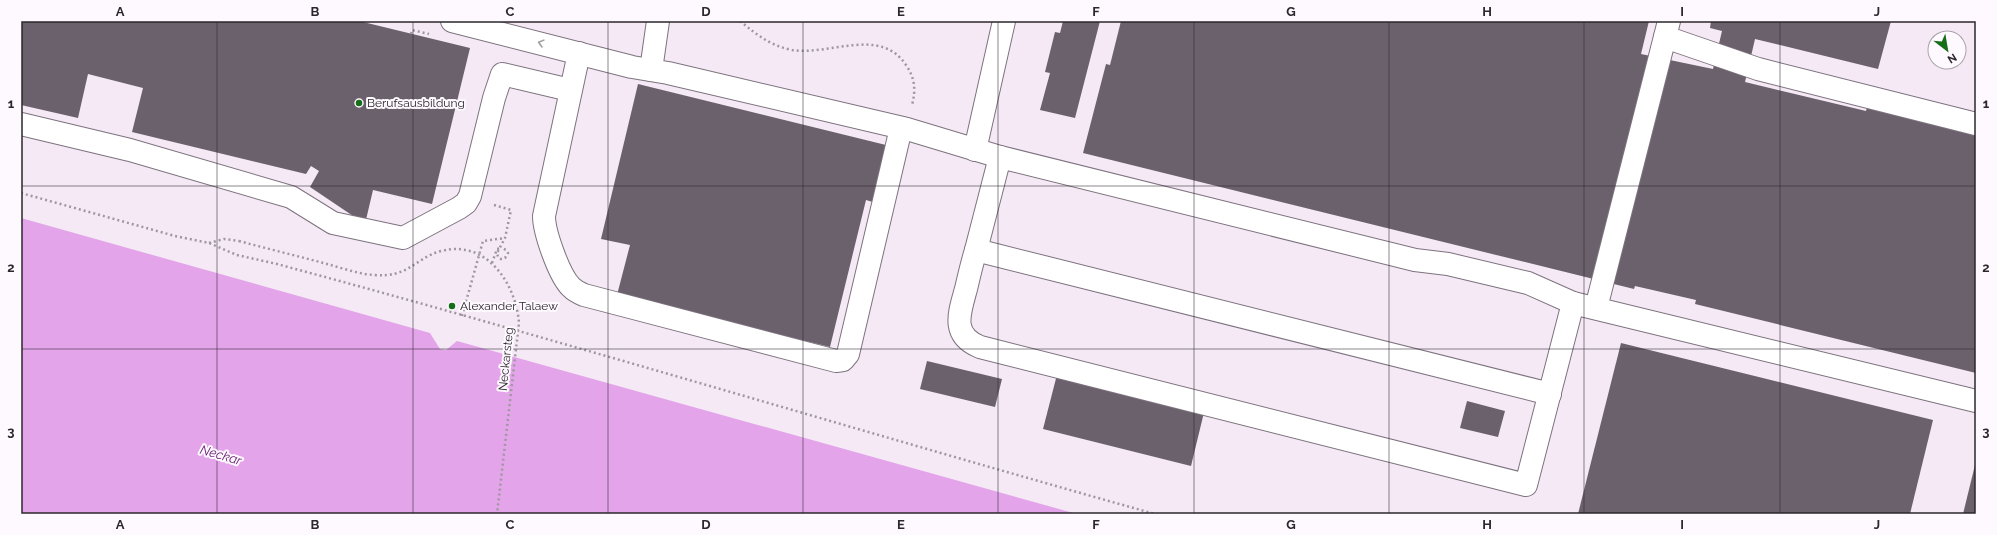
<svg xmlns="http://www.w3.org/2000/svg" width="1997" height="535" font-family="Raleway,sans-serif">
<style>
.water{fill:#e3a4ea}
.building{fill:#6b616c}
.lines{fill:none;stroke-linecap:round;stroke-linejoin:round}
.minor-casing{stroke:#7d737e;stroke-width:24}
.path{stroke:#9f979f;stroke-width:2.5;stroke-dasharray:2 3;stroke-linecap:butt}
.minor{stroke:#fff;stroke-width:22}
.path-bridge{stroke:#9f979f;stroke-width:2.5;stroke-dasharray:2 3;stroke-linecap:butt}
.oneway{stroke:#a09ea0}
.grid{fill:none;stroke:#2b272b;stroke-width:1;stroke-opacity:0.55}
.poi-dot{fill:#176e18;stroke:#fef8ff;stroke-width:1.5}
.labels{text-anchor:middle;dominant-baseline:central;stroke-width:4;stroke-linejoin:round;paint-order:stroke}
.poi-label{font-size:12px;fill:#2b272b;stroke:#fef8ff;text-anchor:start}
.street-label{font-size:12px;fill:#2b272b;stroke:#fef8ff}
.water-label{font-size:13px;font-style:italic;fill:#641a6e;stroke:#fef8ff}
.neatline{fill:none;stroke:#2b272b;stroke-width:1.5}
.grid-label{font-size:13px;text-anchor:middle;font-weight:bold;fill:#2b272b}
</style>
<rect width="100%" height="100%" fill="#f4e9f5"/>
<!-- water -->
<path class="water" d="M 21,218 L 430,333 L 440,349 L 446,350 L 457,341 L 1077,514 L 21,514 Z"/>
<!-- building -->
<g class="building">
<path d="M 21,21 L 359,21 L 470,48 L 432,204 L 373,190 L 365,224 L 310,187 L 319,171 L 311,166 L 306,174 L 132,132 L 143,88 L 88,74 L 78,118 L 21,105 Z"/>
<path d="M 1063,21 L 1100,21 L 1075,118 L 1040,110 L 1050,73 L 1045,72 L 1055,32 L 1060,33 Z"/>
<path d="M 1121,21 L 1649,21 L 1641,54 L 1713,69 L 1722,31 L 1710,28 L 1711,21 L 1891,21 L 1878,69 L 1755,39 L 1745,82 L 1866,111 L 1872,87 L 1976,112 L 1976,373 L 1695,304 L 1696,300 L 1635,286 L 1634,289 L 1083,153 L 1106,64 L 1110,65 Z"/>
<path d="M 638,84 L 890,146 L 876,203 L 866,200 L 830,347 L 617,295 L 630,245 L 601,239 Z"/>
<path d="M 1621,343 L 1933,420 L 1910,514 L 1578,514 Z"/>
<path d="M 927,361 L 1002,379 L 995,407 L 920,389 Z"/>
<path d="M 1060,363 L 1207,400 L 1191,466 L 1043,429 Z"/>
<path d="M 1467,401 L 1505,411 L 1498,437 L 1460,428 Z"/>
<path d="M 1975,465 L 1976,514 L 1963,514 Z"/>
</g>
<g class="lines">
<defs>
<g id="minor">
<path d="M 452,21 L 632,67 L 668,73 L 907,129 L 1000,157 L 1415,260 L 1448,264 L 1528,283 L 1573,303 L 1976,401"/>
<path d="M 1665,37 L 1758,69 L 1976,124"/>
<path d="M 579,53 L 544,216 C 544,232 559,275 571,287 C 575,291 579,293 584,295 L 836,361 L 843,360 L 848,354 C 866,279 883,203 901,128"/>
<path d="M 651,70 L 658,21"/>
<path d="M 21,124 L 130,150 L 291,197 L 333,223 L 403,238 L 459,208 L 466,203 L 470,196 L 494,98 L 502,74 L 570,90"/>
<path d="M 975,150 L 1004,21"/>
<path d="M 1000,157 L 976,250 L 1550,394"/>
<path d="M 976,250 C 972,263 969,276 966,289 C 959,314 951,335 980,347 L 1526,485 L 1573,303"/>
<path d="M 1596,308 L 1669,21"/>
</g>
</defs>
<!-- minor casing -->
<use href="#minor" class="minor-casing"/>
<!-- path -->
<g class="path">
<path d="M 740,21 C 757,35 771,46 792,50 C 830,56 880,26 906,65 C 915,78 916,90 912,105"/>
<path d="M 411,34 L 412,30 L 429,34"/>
<path d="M 21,193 L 175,236 L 209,243 L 237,255 L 277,264 C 571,343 862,432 1155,514"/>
<path d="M 494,205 L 511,210 L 505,238 L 497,253 L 498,257 L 501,259 L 505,258 L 508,253 L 506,250 L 502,248"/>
<path d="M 209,243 L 224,239 L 239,241"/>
<path d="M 462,316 L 483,241 L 505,238"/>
</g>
<!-- minor -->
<use href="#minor" class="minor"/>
<!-- path-bridge -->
<g class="path-bridge">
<path d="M 239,241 C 268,249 298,256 327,264 C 342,268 358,274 374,275 C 409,278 415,258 441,251 C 487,239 516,284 519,323 L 497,514"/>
<path d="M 492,263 L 497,249 L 502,248"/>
</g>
</g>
<!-- one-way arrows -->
<defs><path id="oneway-chevron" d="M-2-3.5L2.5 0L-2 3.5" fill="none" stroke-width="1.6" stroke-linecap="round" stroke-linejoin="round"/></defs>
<use class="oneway" href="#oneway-chevron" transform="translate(541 43) rotate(-165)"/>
<!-- grid -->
<path class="grid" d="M 217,21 L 217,514M 413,21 L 413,514M 608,21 L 608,514M 803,21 L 803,514M 998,21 L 998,514M 1194,21 L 1194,514M 1389,21 L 1389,514M 1584,21 L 1584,514M 1780,21 L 1780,514M 21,186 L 1976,186M 21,349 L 1976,349"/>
<!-- markers -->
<g class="poi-dot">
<circle cx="359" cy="103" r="4"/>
<circle cx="452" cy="306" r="4"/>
</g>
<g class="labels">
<!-- poi labels -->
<g class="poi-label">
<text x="367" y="103">Berufsausbildung</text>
<text x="460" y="306">Alexander Talaew</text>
</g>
<!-- street labels -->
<g class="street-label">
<text transform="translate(506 359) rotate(-84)">Neckarsteg</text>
</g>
<!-- water labels -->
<g class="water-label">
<text transform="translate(221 455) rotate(16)">Neckar</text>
</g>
</g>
<!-- border -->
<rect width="1997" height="535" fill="none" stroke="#fef8ff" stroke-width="44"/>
<!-- north arrow -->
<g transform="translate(1947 50) rotate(149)"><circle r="19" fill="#fef8ff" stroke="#aaa4aa"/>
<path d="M0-3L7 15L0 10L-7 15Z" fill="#176e18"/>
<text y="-6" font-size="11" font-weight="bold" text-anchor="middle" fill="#2b272b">N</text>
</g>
<rect x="22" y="22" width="1953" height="491" class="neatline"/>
<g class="grid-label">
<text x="120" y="16">A</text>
<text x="315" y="16">B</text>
<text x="510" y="16">C</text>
<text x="706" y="16">D</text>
<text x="901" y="16">E</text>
<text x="1096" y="16">F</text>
<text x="1291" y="16">G</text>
<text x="1487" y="16">H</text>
<text x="1682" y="16">I</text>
<text x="1877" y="16">J</text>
<text x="11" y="108">1</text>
<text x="1986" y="108">1</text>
<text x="11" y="272">2</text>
<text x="1986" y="272">2</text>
<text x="11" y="436">3</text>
<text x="1986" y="436">3</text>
<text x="120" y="529">A</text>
<text x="315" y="529">B</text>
<text x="510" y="529">C</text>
<text x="706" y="529">D</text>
<text x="901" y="529">E</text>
<text x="1096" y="529">F</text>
<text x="1291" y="529">G</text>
<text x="1487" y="529">H</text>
<text x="1682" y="529">I</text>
<text x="1877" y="529">J</text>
</g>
</svg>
